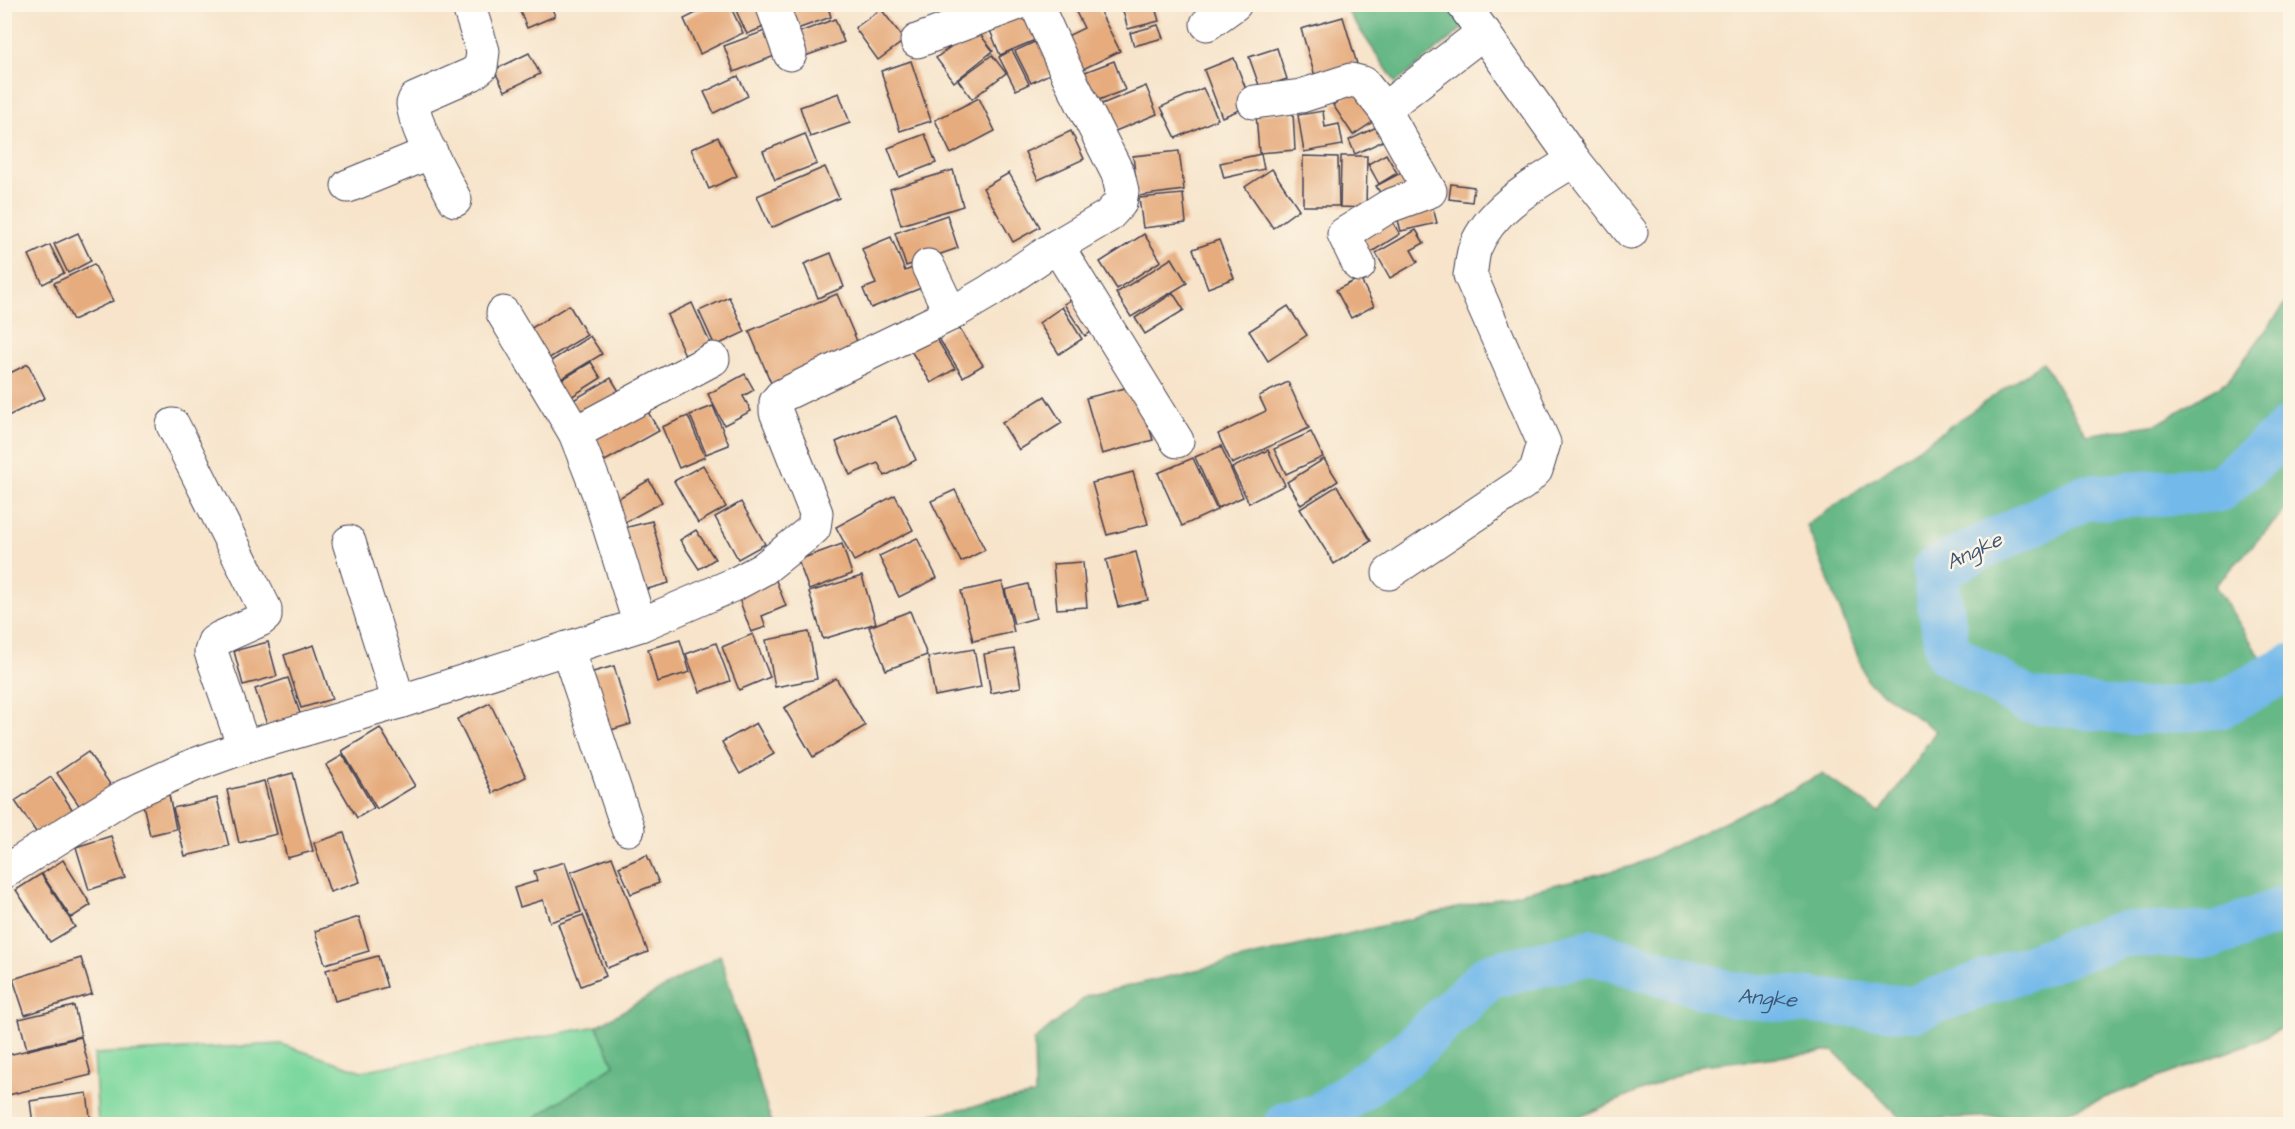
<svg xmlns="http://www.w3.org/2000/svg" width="2295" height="1129" font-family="'Architects Daughter',sans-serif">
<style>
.green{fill:#7dd89f;stroke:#507d6d;stroke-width:1.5}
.forest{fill:#66b886;stroke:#446d60;stroke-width:1.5}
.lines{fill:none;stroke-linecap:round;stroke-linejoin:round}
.river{stroke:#73b9ea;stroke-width:46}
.building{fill:#e6ac7e}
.minor-casing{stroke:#423f51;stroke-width:35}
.minor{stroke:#fff;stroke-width:33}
.labels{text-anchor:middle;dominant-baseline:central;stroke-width:5;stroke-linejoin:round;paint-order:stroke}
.water-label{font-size:21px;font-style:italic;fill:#3e5778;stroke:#fcf5e5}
</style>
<rect width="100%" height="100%" fill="#fcf5e5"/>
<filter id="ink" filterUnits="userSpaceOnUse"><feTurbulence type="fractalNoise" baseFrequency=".0167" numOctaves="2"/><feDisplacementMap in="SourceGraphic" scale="12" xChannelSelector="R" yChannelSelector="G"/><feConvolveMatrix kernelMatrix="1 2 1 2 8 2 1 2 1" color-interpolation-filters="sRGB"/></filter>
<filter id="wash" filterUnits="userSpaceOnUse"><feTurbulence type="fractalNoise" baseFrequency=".008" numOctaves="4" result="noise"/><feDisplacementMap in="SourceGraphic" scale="24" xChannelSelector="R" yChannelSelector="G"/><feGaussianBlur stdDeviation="1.35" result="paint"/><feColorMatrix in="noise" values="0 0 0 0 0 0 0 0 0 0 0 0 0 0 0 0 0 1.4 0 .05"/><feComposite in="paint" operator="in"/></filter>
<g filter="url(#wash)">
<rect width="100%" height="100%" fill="#f7e4cb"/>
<!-- green -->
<path class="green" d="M 597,1026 L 614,1065 L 526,1124 L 98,1124 L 94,1054 L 281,1044 L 362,1071 Z"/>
<!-- forest -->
<g class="forest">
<path d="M 1343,5 L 1491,5 L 1396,83 Z"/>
<path d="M 2290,298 L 2290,505 L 2215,586 L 2267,667 L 2290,654 L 2290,1024 L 2249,1044 L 2061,1114 L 1902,1120 L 1834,1051 L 1701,1065 L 1563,1124 L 879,1124 L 1035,1095 L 1034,1041 L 1087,996 L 1633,866 L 1822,774 L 1880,813 L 1936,731 L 1868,682 L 1807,525 L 2043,362 L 2086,435 L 2158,424 L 2228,381 Z"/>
<path d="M 720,955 L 772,1124 L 526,1124 L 614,1065 L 597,1026 Z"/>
</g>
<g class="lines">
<!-- river -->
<g class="river">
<path d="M 2290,429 L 2219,489 L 2084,498 L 1935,570 L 1948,653 L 2027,700 L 2132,712 L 2219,706 L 2290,667"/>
<path id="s1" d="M 1287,1124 L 1319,1117 L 1406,1055 L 1489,976 L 1592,952 L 1733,995 L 1912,1009 L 2122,934 L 2214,935 L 2290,907"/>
</g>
</g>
<g id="blocks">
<!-- building -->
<g class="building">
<path d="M 517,4 L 550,4 L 555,16 L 527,28 Z"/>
<path d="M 714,4 L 729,4 L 743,33 L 700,54 L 684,19 Z"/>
<path d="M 733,4 L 764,4 L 773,23 L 747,34 Z"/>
<path d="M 776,4 L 827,4 L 831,17 L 786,33 Z"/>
<path d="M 1085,4 L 1096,4 L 1120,51 L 1073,74 L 1057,41 L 1084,28 L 1075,10 Z"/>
<path d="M 1121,4 L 1154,4 L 1159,21 L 1128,29 Z"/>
<path d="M 1029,6 L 1042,37 L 1000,55 L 987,23 Z"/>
<path d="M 881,9 L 905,40 L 878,60 L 855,28 Z"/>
<path d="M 1343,17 L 1357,64 L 1315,76 L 1301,29 Z"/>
<path d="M 835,19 L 844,42 L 797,59 L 789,36 Z"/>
<path d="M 1158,25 L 1163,38 L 1134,46 L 1130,33 Z"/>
<path d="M 773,28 L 782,53 L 734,72 L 724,46 Z"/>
<path d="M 975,28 L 993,51 L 954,82 L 936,58 Z"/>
<path d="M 1041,39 L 1056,71 L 1031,83 L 1015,51 Z"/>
<path d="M 1277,48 L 1287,79 L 1260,88 L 1249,57 Z"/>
<path d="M 1012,50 L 1029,84 L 1016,90 L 999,57 Z"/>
<path d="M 529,53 L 540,74 L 505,91 L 494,70 Z"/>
<path d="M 992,55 L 1006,73 L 972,99 L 958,80 Z"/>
<path d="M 1234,58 L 1252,105 L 1222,117 L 1204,70 Z"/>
<path d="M 911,61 L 931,121 L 900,131 L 881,71 Z"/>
<path d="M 1114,61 L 1125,90 L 1088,104 L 1077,75 Z"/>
<path d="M 738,76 L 748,96 L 714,113 L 704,92 Z"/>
<path d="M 1146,86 L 1157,114 L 1108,134 L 1097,106 Z"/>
<path d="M 1203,88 L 1218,119 L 1176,138 L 1161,107 Z"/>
<path d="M 1357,89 L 1377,119 L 1353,135 L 1333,105 Z"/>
<path d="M 839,93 L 850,123 L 810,137 L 800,107 Z"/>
<path d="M 979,98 L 995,131 L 951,154 L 935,120 Z"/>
<path d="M 1323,111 L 1325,127 L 1339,124 L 1343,145 L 1304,152 L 1298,115 Z"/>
<path d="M 1293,112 L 1295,150 L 1259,153 L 1256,114 Z"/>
<path d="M 1385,123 L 1392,137 L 1355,154 L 1349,140 Z"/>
<path d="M 1071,131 L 1084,159 L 1038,180 L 1025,152 Z"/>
<path d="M 805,134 L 817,164 L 775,180 L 763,151 Z"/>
<path d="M 925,134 L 936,163 L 899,177 L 888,148 Z"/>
<path d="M 718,137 L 737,176 L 709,189 L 691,149 Z"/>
<path d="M 1179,151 L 1184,190 L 1138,196 L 1133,156 Z"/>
<path d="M 1261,154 L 1264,169 L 1224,178 L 1220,163 Z"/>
<path d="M 1386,154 L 1397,173 L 1379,184 L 1368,164 Z"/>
<path d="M 1303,156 L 1338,157 L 1339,206 L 1303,206 Z"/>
<path d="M 1341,156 L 1367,156 L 1366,208 L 1340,207 Z"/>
<path d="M 825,167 L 839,198 L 771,228 L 757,196 Z"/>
<path d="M 1410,168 L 1423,191 L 1387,204 L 1376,186 Z"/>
<path d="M 1272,169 L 1299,209 L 1273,228 L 1245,187 Z"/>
<path d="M 953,170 L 963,206 L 901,225 L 890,189 Z"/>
<path d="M 1009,173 L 1040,227 L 1013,242 L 983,188 Z"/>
<path d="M 1451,184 L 1474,187 L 1472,202 L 1449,199 Z"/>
<path d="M 1183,194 L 1186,223 L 1143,228 L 1139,198 Z"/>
<path d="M 1432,204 L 1437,223 L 1401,231 L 1396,213 Z"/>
<path d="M 1387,213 L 1400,234 L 1362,258 L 1349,237 Z"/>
<path d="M 947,215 L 958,248 L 906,266 L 895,233 Z"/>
<path d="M 1416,230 L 1424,243 L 1411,250 L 1418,262 L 1390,278 L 1376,253 Z"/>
<path d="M 78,233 L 91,261 L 68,273 L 54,244 Z"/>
<path d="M 1144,234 L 1161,261 L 1117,289 L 1100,262 Z"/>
<path d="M 891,237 L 905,271 L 917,266 L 926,286 L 871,308 L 863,289 L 876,284 L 862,249 Z"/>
<path d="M 1219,240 L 1234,278 L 1208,288 L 1193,249 Z"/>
<path d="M 50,245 L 64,273 L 43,284 L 29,255 Z"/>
<path d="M 831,253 L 844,287 L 818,298 L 804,264 Z"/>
<path d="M 1172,258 L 1187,283 L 1131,317 L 1116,293 Z"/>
<path d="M 94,264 L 113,301 L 73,320 L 54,283 Z"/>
<path d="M 1360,278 L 1374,306 L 1351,318 L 1336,290 Z"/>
<path d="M 1173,293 L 1184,310 L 1145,334 L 1135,318 Z"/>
<path d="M 837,294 L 862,353 L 774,390 L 749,331 Z"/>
<path d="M 1080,294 L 1101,326 L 1085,336 L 1064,304 Z"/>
<path d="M 729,297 L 745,332 L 715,346 L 699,311 Z"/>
<path d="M 692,303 L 710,343 L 685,355 L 667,315 Z"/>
<path d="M 569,305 L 587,335 L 538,365 L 520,335 Z"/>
<path d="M 1288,306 L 1307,335 L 1268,361 L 1249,331 Z"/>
<path d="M 1062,307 L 1082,339 L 1059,354 L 1039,323 Z"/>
<path d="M 957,325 L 983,365 L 963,377 L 938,337 Z"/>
<path d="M 932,331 L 955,369 L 931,383 L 908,346 Z"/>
<path d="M 590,336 L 602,354 L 551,385 L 540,368 Z"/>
<path d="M 591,362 L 601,378 L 563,402 L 553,385 Z"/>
<path d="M 28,364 L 45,398 L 4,418 L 4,376 Z"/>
<path d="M 745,374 L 754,390 L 743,396 L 751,411 L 724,425 L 708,394 Z"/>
<path d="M 611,378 L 626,403 L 585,427 L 570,402 Z"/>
<path d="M 1288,382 L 1309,428 L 1232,464 L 1218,434 L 1266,411 L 1259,396 Z"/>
<path d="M 1137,385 L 1153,440 L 1102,454 L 1086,398 Z"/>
<path d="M 1045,396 L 1062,423 L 1019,450 L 1002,423 Z"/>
<path d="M 641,400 L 659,431 L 605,461 L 587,430 Z"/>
<path d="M 713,406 L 729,445 L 706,454 L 690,415 Z"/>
<path d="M 688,416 L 705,457 L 679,468 L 662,427 Z"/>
<path d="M 896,416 L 916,460 L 885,476 L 878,463 L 850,475 L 836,442 Z"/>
<path d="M 1311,432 L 1323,457 L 1286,474 L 1274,449 Z"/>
<path d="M 1221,446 L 1243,497 L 1218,508 L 1195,457 Z"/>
<path d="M 1268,450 L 1285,485 L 1249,503 L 1232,468 Z"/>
<path d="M 1193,458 L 1217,510 L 1182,526 L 1158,473 Z"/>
<path d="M 1324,459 L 1338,481 L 1301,505 L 1287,482 Z"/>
<path d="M 703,465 L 726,507 L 698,523 L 674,481 Z"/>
<path d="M 1133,472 L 1148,524 L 1107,535 L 1092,483 Z"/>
<path d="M 649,480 L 662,502 L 624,523 L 612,502 Z"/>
<path d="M 1337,486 L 1371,541 L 1334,564 L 1300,509 Z"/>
<path d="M 955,490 L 985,550 L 961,562 L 931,501 Z"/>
<path d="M 895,495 L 913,530 L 854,561 L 836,527 Z"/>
<path d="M 741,502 L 765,544 L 738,559 L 715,517 Z"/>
<path d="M 652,521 L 669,583 L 633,593 L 616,530 Z"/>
<path d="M 696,530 L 715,559 L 699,569 L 680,540 Z"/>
<path d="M 917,538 L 937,578 L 899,597 L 879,556 Z"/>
<path d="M 842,544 L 852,574 L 809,590 L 798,560 Z"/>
<path d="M 1136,552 L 1148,600 L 1118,607 L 1106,560 Z"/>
<path d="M 1083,562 L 1087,607 L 1057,609 L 1053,564 Z"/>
<path d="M 862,576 L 876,623 L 823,639 L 809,592 Z"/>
<path d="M 775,578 L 786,606 L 762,616 L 766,627 L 751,632 L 737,593 Z"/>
<path d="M 1002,582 L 1014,632 L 973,641 L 961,591 Z"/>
<path d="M 1028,584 L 1036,618 L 1014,624 L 1005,590 Z"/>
<path d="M 910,611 L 927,655 L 886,670 L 869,627 Z"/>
<path d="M 809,632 L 817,679 L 775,687 L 766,640 Z"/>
<path d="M 753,634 L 770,677 L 739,690 L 722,647 Z"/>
<path d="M 680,640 L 690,672 L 657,682 L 648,649 Z"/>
<path d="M 268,642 L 277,676 L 243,685 L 234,651 Z"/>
<path d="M 716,643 L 730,681 L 700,692 L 686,654 Z"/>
<path d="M 314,645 L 332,699 L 301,708 L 284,655 Z"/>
<path d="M 974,649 L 981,687 L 935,696 L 928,657 Z"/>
<path d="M 1014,649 L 1021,687 L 991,693 L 984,654 Z"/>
<path d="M 614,666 L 631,724 L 604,732 L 586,674 Z"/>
<path d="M 288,678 L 304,725 L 271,736 L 255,689 Z"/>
<path d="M 836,678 L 865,726 L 813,757 L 784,708 Z"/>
<path d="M 490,703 L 526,777 L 493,793 L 457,719 Z"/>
<path d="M 756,723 L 774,754 L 740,774 L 722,742 Z"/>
<path d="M 380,728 L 415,786 L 377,809 L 342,751 Z"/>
<path d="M 88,752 L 114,790 L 83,811 L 57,773 Z"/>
<path d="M 343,755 L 374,808 L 357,818 L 326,765 Z"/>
<path d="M 293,773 L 313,851 L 287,858 L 267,780 Z"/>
<path d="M 51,777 L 74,812 L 38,835 L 15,801 Z"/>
<path d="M 264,781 L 277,834 L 239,843 L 227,790 Z"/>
<path d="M 168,790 L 176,829 L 150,835 L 141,796 Z"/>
<path d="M 217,798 L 229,846 L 185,856 L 173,808 Z"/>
<path d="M 344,833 L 360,882 L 330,892 L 314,843 Z"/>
<path d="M 111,836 L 125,878 L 89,890 L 76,847 Z"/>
<path d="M 647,855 L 659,883 L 631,894 L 619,867 Z"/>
<path d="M 612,857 L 648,952 L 607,968 L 571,872 Z"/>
<path d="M 63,860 L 91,905 L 71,918 L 42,874 Z"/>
<path d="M 565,862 L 581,912 L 550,922 L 543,900 L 520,907 L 514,888 L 537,881 L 534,871 Z"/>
<path d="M 41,874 L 75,927 L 50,942 L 16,890 Z"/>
<path d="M 583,915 L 606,976 L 581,986 L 558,924 Z"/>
<path d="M 359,917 L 369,951 L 325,964 L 315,931 Z"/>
<path d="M 378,956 L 387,987 L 335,1001 L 326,970 Z"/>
<path d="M 81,958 L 92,994 L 25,1015 L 13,979 Z"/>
<path d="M 74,1006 L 81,1036 L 27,1049 L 19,1019 Z"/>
<path d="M 81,1037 L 91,1075 L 4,1096 L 4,1056 Z"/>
<path d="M 87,1093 L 91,1124 L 33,1124 L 30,1101 Z"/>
</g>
</g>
</g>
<g filter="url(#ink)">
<use href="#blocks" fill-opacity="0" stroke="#423f51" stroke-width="1.5"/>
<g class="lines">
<defs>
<g id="minor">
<path d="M 772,4 L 790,54"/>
<path d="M 1463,4 L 1574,160 L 1631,232"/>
<path d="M 1207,24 L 1235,4"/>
<path d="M 917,41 L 1016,4"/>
<path d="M 1254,102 L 1301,96 L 1351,80 L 1363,83 L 1384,109"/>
<path d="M 348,186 L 431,152"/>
<path d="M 455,200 C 442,173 416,132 413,104 L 415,99 L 472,74 L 481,67 L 483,51 L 468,4"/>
<path d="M 1057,246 L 1177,441"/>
<path d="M 1359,265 L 1344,234 L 1389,206 L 1430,191 L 1384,109 L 1484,32"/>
<path d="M 928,266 L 951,314"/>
<path d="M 503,313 L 575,433 L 600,497 L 640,625"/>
<path d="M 173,425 L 265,609 L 265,616 L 260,620 L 220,638 L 214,642 L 211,652 L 244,747"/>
<path d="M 575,433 L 713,359"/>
<path d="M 349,542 L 399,702"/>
<path d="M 1389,573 L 1523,483 L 1536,470 L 1544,443 L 1470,275 C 1472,267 1472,256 1475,248 C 1492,206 1538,183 1574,160"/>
<path d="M 567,648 L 628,829"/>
<path d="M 4,872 L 125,796 L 194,765 L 244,747 L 399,702 L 640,625 L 735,584 L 763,569 L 807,534 L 814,528 L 816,513 L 776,412 L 776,402 L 781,396 L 951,314 L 990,291 L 1057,246 L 1108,216 L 1120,203 L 1122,191 L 1118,174 L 1069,77 L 1036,4"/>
</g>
</defs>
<!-- minor casing -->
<use href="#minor" class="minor-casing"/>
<!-- minor -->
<use href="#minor" class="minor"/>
</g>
</g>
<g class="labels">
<!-- water labels -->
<g class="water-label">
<text transform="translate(1974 551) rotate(-26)">Angke</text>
<text stroke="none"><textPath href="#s1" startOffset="542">Angke</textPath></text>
</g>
</g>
<!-- margin -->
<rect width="2295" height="1129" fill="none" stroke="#fcf5e5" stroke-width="24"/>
</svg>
